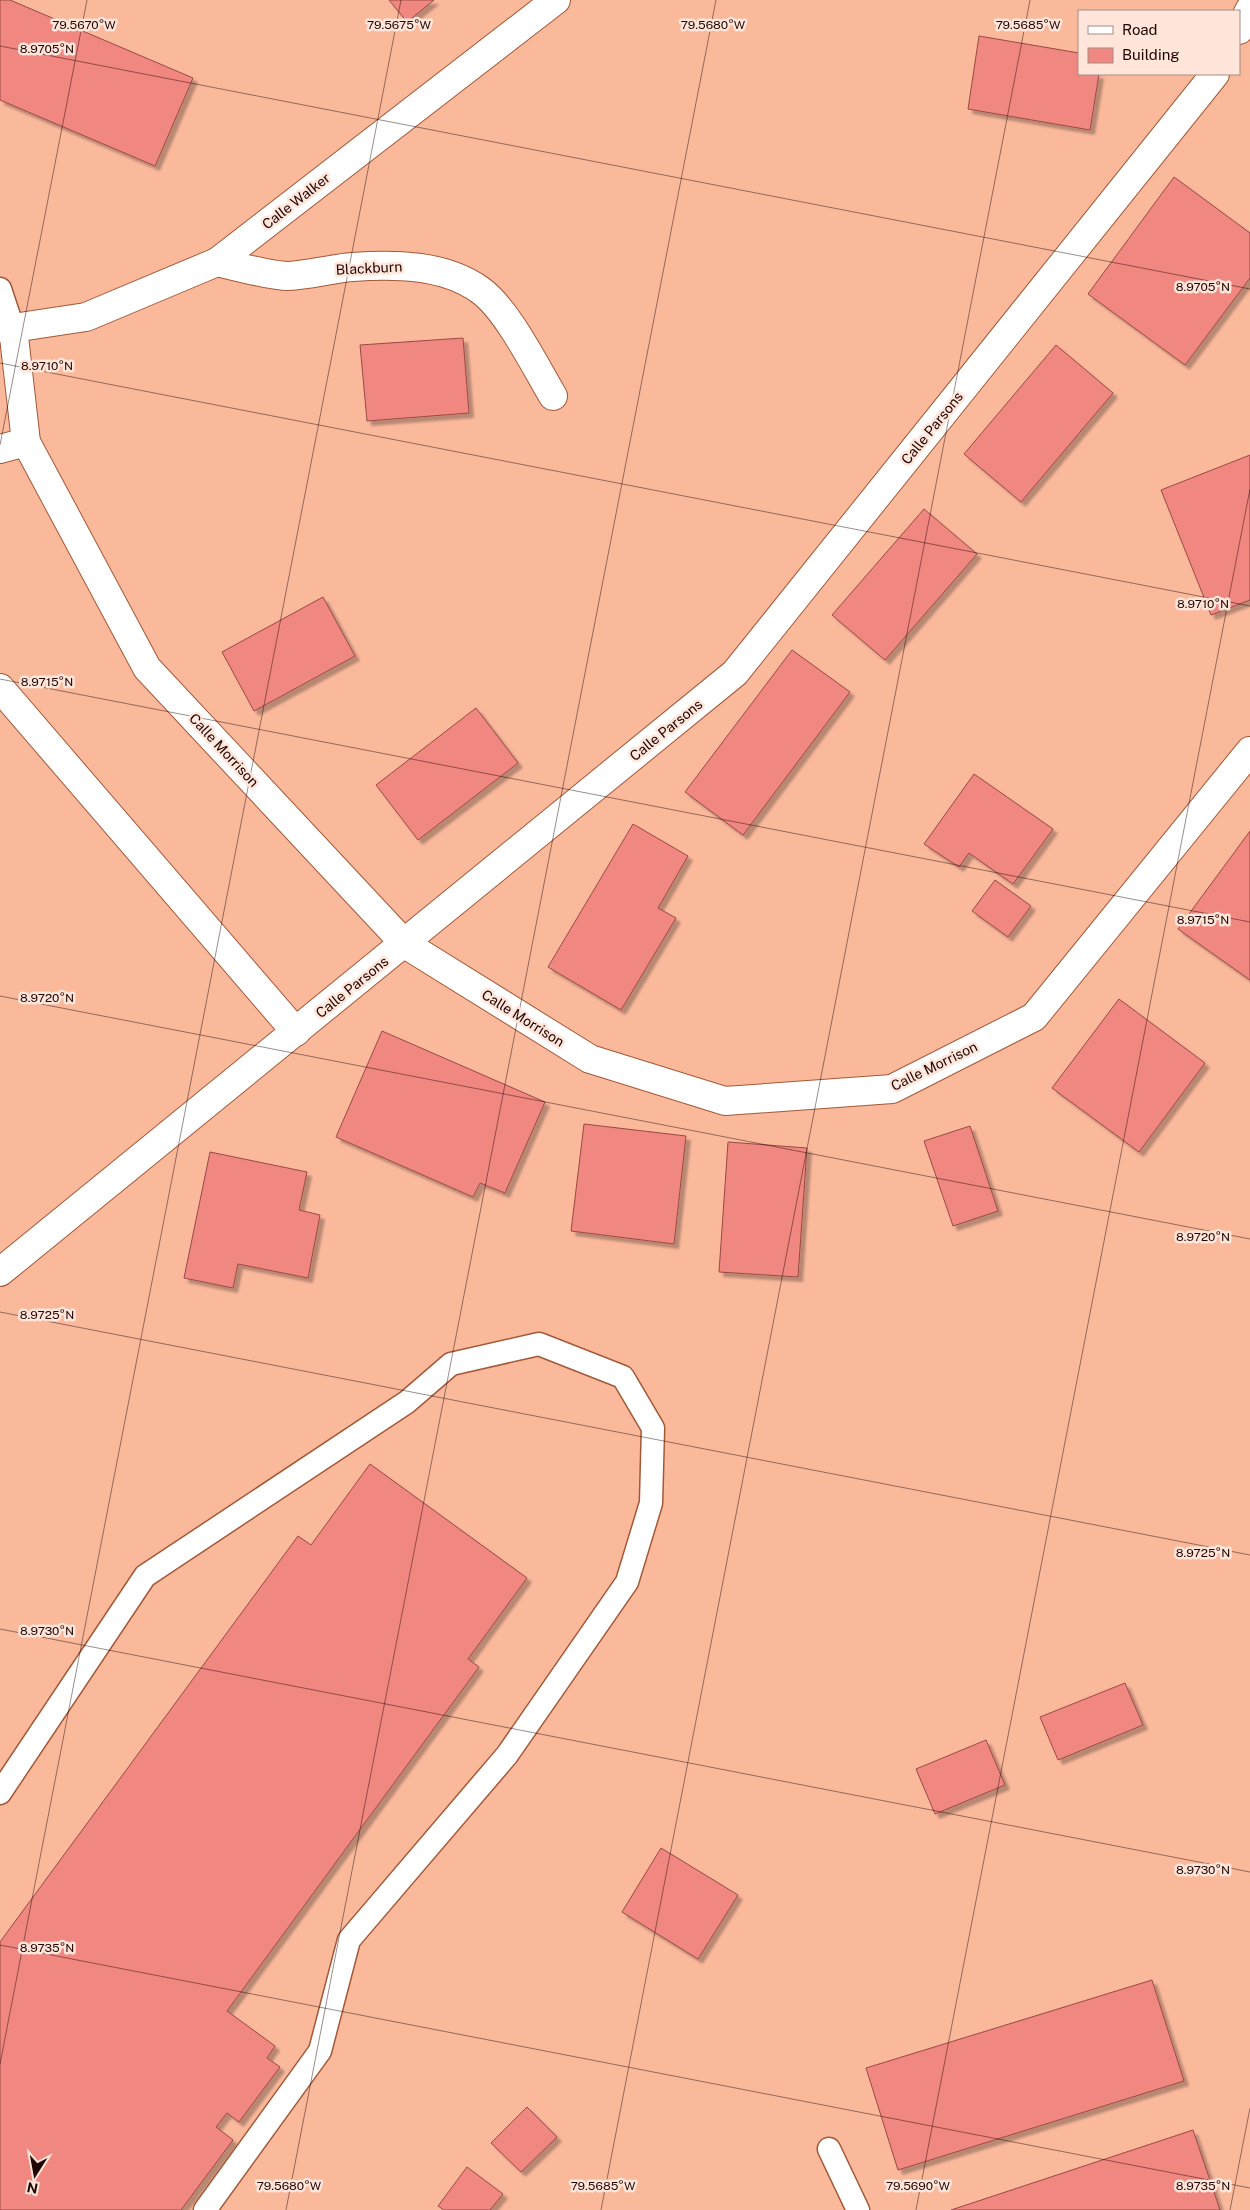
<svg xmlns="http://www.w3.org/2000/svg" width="1250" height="2210" font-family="'Public Sans',sans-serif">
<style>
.building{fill:#f08780;stroke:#994945;filter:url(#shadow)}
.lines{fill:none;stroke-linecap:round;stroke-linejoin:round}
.lane-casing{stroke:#a35937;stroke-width:25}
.street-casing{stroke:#a35937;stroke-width:30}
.lane{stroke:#fff;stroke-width:22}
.street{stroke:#fff;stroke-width:28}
.ticks{fill:none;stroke:#1f0400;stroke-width:1;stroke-opacity:0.45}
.labels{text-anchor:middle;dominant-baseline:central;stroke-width:5;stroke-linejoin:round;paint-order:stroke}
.street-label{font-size:14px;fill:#1f0400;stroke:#ffe5da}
.ticks-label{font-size:12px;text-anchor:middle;fill:#1f0400;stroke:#ffe5da;stroke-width:5;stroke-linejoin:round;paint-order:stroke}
</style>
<defs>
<filter id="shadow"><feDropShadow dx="4.5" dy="4.5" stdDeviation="1" flood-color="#0004"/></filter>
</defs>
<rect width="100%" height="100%" fill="#fbb99c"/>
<!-- building -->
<g class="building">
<path d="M 0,0 L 10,0 L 193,78 L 155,166 L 0,100 Z"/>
<path d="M 389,0 L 434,0 L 407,22 Z"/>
<path d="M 979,36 L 1079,53 L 1079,74 L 1099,74 L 1090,130 L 968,109 Z"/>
<path d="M 1174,177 L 1250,233 L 1250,278 L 1185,365 L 1088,294 Z"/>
<path d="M 463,338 L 469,413 L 367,421 L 360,345 Z"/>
<path d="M 1056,345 L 1113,393 L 1021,502 L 964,454 Z"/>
<path d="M 1250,455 L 1250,600 L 1211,615 L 1161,490 Z"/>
<path d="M 924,509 L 977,554 L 885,660 L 832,615 Z"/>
<path d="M 323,597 L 355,656 L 254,711 L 222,652 Z"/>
<path d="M 792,650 L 850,692 L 743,835 L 685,792 Z"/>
<path d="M 476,708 L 518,763 L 418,840 L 376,785 Z"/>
<path d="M 974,774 L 1053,829 L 1013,884 L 969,853 L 959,867 L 924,844 Z"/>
<path d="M 633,824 L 688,856 L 658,908 L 676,918 L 621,1010 L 548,967 Z"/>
<path d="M 1250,831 L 1250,980 L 1178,929 Z"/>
<path d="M 995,880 L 1031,906 L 1008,937 L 972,911 Z"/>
<path d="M 1119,999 L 1205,1063 L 1139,1152 L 1052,1088 Z"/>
<path d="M 382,1031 L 545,1102 L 505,1193 L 480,1183 L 473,1197 L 336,1137 Z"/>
<path d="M 584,1124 L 686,1136 L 674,1244 L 571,1231 Z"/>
<path d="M 970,1126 L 998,1211 L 953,1226 L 924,1141 Z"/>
<path d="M 728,1142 L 807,1148 L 798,1277 L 719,1272 Z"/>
<path d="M 210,1152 L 307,1172 L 299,1210 L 320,1215 L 308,1278 L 238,1264 L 233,1288 L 184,1278 Z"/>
<path d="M 370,1464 L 527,1578 L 468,1659 L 479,1667 L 227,2011 L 275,2046 L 267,2058 L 280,2067 L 239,2122 L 227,2113 L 216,2127 L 233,2140 L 181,2210 L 0,2210 L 0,1942 L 298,1536 L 311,1545 Z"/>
<path d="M 1125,1683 L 1143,1725 L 1058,1760 L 1040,1717 Z"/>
<path d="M 986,1740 L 1005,1785 L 935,1814 L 916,1769 Z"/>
<path d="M 661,1848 L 738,1895 L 698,1959 L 622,1912 Z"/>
<path d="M 1152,1980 L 1184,2081 L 898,2170 L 866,2068 Z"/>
<path d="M 527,2107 L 557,2137 L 521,2172 L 491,2143 Z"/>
<path d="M 1193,2130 L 1220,2210 L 951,2210 Z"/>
<path d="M 467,2167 L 503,2194 L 490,2210 L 444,2210 L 438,2206 Z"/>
</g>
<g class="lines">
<defs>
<g id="lane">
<path d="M 0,289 L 13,328"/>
<path d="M 0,1793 L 145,1576 L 407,1402 L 451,1364 L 539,1344 L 623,1377 L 653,1428 L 651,1503 L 627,1582 L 507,1755 L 349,1940 L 320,2051 L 205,2210"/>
<path d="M 829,2149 L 858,2210"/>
</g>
<g id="street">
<path d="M 1239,30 L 1250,9"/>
<path d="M 217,262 C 235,266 271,276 288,276 C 309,275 330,269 352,267 C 393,264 444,264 480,290 C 507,309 535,366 553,396"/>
<path d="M 0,328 L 13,328 L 86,317 L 217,262 L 556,0"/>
<path d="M 13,328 L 26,442 L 147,668 L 405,944 L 590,1059 L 725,1101 L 892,1089 L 1034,1017 L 1250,751"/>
<path d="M 0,449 L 26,442"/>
<path d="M 0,688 L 296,1032"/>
<path d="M 0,1272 L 735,673 L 1215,74"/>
</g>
</defs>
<!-- lane casing -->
<use href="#lane" class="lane-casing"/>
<!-- street casing -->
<use href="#street" class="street-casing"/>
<!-- lane -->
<use href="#lane" class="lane"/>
<!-- street -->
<use href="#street" class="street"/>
</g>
<!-- ticks -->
<path class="ticks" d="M 0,46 L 1250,289M 0,363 L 1250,606M 0,445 L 87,0M 0,679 L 1250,922M 0,996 L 1250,1239M 0,1312 L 1250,1555M 0,1629 L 1250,1872M 0,1945 L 1250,2188M 0,2064 L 401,0M 286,2210 L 716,0M 601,2210 L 1030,0M 916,2210 L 1250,489M 1230,2210 L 1250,2108"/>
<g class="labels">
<!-- street labels -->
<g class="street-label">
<text transform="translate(296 201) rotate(-38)">Calle Walker</text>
<text transform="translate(369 268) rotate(-3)">Blackburn</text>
<text transform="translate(932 428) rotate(-51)">Calle Parsons</text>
<text transform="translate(666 730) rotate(-39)">Calle Parsons</text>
<text transform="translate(224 750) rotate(47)">Calle Morrison</text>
<text transform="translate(352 987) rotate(-39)">Calle Parsons</text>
<text transform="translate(523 1018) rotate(32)">Calle Morrison</text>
<text transform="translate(934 1066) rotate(-26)">Calle Morrison</text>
</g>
</g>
<g class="ticks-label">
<text x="84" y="29">79.5670°W</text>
<text x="713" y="29">79.5680°W</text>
<text x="1028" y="29">79.5685°W</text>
<text x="399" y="29">79.5675°W</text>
<text x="47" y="53">8.9705°N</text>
<text x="1203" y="291">8.9705°N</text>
<text x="47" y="370">8.9710°N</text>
<text x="1203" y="608">8.9710°N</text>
<text x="47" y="686">8.9715°N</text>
<text x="1203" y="924">8.9715°N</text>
<text x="47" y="1002">8.9720°N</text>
<text x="1203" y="1241">8.9720°N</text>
<text x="47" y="1319">8.9725°N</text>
<text x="1203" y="1557">8.9725°N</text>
<text x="47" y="1635">8.9730°N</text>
<text x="1203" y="1874">8.9730°N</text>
<text x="47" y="1952">8.9735°N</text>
<text x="289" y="2190">79.5680°W</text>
<text x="603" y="2190">79.5685°W</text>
<text x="918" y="2190">79.5690°W</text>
<text x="1203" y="2190">8.9735°N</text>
</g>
<!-- legend -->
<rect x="1078" y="10" width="162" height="65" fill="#ffe5da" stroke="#a58b83"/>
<rect x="1088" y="26" width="25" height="8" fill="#ffffff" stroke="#a58b83"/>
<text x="1122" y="35" font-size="15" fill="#1f0400">Road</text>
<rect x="1088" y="48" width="25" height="15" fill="#f08780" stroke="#a58b83"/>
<text x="1122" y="60" font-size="15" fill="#1f0400">Building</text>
<!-- north arrow -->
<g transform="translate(35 2175) rotate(191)" stroke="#ffe5da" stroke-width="4" paint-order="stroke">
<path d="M0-4L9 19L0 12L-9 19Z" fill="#1f0400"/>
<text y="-8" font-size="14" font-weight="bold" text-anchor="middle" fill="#1f0400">N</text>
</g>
</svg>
